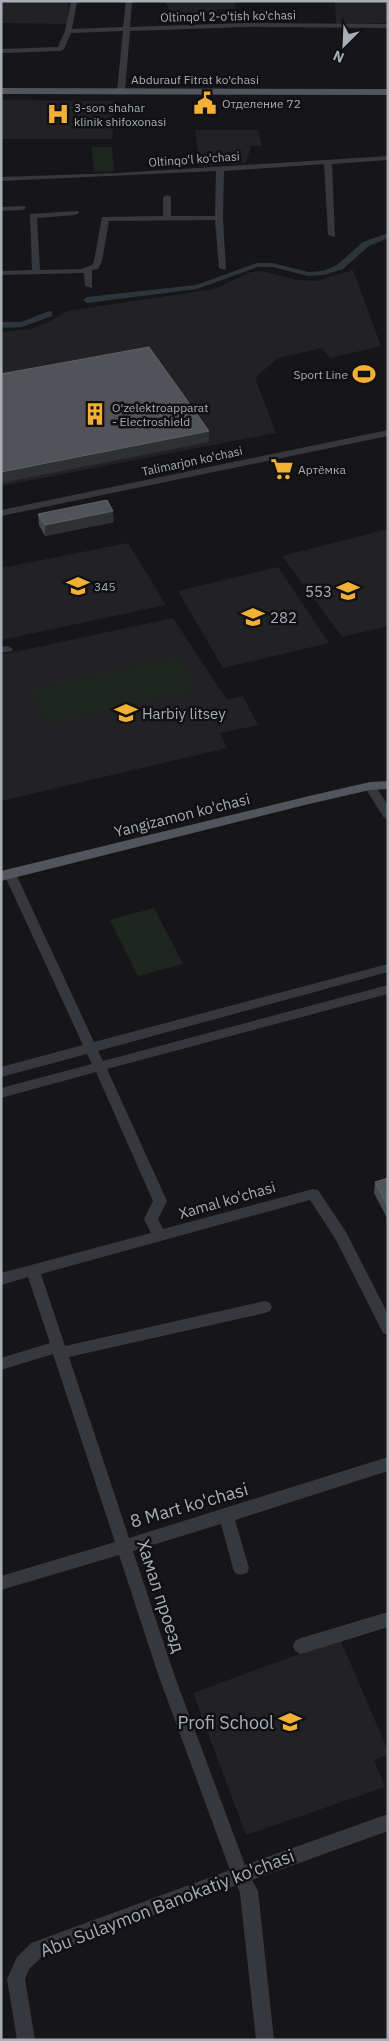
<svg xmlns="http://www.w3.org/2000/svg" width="389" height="2041" font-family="'IBM Plex Sans',sans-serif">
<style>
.built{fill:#222225}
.green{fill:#1e261f}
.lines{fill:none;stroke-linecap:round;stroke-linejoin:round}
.canal{fill:#2c353c;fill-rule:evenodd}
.minor{fill:#37383d;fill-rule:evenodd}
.major{fill:#53555c;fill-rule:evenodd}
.wall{fill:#47494d}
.shaded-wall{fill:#2f3033}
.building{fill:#525359;stroke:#5f6168}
.labels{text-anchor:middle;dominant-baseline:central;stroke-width:5;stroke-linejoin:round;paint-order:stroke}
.far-street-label{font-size:12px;fill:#a8adb8;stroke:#111113}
.far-poi-label{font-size:12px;fill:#a8adb8;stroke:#111113;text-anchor:start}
.poi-label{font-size:15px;fill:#a8adb8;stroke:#111113;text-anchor:start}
.street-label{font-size:15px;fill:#a8adb8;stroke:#111113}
.near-street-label{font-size:18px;fill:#a8adb8;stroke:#111113}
.near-poi-label{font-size:18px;fill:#a8adb8;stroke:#111113;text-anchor:end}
</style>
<rect width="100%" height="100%" fill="#161618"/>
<!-- built -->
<g class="built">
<path d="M 1,1 L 69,1 L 67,24 L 1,23 Z"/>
<path d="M 165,1 L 235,1 L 235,9 L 217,9 L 217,13 L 171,14 Z"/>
<path d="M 335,1 L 388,1 L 388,23 L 336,24 Z"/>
<path d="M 1,100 L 116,101 L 112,139 L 1,139 Z"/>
<path d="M 195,130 L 258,130 L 262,146 L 251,146 L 246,163 L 200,166 Z"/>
<path d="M 353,270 L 381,346 L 330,358 L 322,348 L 278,358 L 255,378 L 276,433 L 1,486 L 1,332 L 32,329 L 47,323 L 67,311 L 214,289 L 251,272 L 261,271 L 298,280 L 317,281 Z"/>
<path d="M 388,529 L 388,626 L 342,637 L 282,556 Z"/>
<path d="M 128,543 L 166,605 L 1,640 L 1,568 Z"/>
<path d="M 278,567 L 329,643 L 223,668 L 178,591 Z"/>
<path d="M 173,618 L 227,700 L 243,696 L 258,725 L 220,733 L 227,748 L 1,801 L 1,655 Z"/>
<path d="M 340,1639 L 388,1751 L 388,1755 L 374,1760 L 385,1787 L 246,1835 L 193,1693 Z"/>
</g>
<!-- green -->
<g class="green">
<path d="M 92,147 L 112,147 L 114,171 L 94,172 Z"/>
<path d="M 179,657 L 199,690 L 49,723 L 32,689 Z"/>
<path d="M 154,908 L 183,964 L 138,976 L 110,920 Z"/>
</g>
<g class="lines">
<!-- canal -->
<g class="canal">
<path d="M 388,233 L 388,238 L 369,246 L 343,269 L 324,275 L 308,276 L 273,267 L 258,267 L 197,289 L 87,303 L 83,300 L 87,297 L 196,285 L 257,263 L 273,263 L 308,272 L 323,271 L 337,265 L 363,242 Z"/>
<path d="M 49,311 L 52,312 L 52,316 L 22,327 L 1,328 L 1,322 L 21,322 Z"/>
</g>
<!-- minor -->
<g class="minor">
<path d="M 71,1 L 77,2 L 72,29 L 123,27 L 126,1 L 132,2 L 130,27 L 246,23 L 388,24 L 388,28 L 246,27 L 130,31 L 125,91 L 121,93 L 117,91 L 123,31 L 71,33 L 64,49 L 61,51 L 1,53 L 1,49 L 58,47 L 65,31 Z"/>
<path d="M 388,156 L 388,160 L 332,164 L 335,237 L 328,235 L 324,164 L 224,171 L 223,218 L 226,270 L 219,268 L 215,220 L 109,221 L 102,261 L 98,269 L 92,270 L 92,288 L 85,286 L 84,273 L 1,275 L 1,271 L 32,270 L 30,214 L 78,211 L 79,213 L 75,215 L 37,218 L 40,270 L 81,269 L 92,265 L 94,261 L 102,217 L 163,216 L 163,197 L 167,195 L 171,197 L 171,216 L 215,216 L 216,171 L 1,181 L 1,177 L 118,173 Z"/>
<path d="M 25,206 L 26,208 L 22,210 L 1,211 L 1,207 Z"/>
<path d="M 388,430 L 388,436 L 1,516 L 1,510 Z"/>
<path d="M 8,646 L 13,649 L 12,651 L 1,653 L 1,647 Z"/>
<path d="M 370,782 L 374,783 L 388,806 L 388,819 L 384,818 L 364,786 Z"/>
<path d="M 10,870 L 16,874 L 94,1042 L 388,964 L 388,972 L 98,1051 L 103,1061 L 388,985 L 388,994 L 107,1069 L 167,1201 L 158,1219 L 163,1229 L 313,1189 L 318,1190 L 346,1232 L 388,1314 L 388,1335 L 383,1333 L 336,1240 L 310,1200 L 41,1274 L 65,1346 L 265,1301 L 270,1303 L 272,1307 L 270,1311 L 265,1313 L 69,1357 L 129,1538 L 388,1457 L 388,1471 L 235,1520 L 249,1568 L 247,1573 L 241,1575 L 235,1573 L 233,1568 L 221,1524 L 133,1551 L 175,1677 L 245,1865 L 388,1814 L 388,1831 L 252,1880 L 258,1891 L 274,2040 L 256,2040 L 240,1893 L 237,1885 L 43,1956 L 29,1969 L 25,1979 L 35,2040 L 17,2040 L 7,1979 L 17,1957 L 31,1943 L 230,1870 L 159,1677 L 119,1555 L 1,1590 L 1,1576 L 115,1542 L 53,1354 L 1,1370 L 1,1358 L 50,1343 L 28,1277 L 1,1285 L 1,1273 L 151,1233 L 144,1219 L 153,1201 L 96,1072 L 1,1098 L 1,1088 L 92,1064 L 87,1054 L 1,1077 L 1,1067 L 83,1045 L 4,874 Z"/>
<path d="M 388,1612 L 388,1627 L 301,1654 L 295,1651 L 293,1646 L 295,1641 L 301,1638 Z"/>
</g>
<!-- major -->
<g class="major">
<path d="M 1,88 L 388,89 L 388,95 L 1,94 Z"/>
<path d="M 388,781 L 388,789 L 370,790 L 309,804 L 1,881 L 1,871 L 309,796 L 370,782 Z"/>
</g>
</g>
<!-- wall -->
<g class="wall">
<path d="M 38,514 L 114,522 L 45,536 L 39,525 Z"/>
<path d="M 388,1178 L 388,1220 L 374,1193 L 375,1182 Z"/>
</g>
<!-- shaded-wall -->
<g class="shaded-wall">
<path d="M 209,431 L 209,442 L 1,483 L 1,472 Z"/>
<path d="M 113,511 L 114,522 L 45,536 L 45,525 Z"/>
</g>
<!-- building -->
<g class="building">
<path d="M 149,347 L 209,431 L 1,472 L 1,374 Z"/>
<path d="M 107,500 L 113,511 L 45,525 L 38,514 Z"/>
<path d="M 388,1178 L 388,1207 L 375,1182 Z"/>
</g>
<!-- icons -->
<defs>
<symbol id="civic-bare" viewBox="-9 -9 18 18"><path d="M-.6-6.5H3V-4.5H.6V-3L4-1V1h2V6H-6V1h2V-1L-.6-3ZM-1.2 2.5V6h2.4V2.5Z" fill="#f2b134" stroke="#111113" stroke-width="2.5" paint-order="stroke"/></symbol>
<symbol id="hospital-bare" viewBox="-9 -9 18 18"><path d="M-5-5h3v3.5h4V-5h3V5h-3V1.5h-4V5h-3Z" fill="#f2b134" stroke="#111113" stroke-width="2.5" paint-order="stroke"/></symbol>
<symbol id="stadium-bare" viewBox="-9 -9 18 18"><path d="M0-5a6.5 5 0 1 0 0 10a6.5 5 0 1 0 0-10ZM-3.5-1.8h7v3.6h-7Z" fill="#f2b134" stroke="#111113" stroke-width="2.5" paint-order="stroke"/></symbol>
<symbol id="building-bare" viewBox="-9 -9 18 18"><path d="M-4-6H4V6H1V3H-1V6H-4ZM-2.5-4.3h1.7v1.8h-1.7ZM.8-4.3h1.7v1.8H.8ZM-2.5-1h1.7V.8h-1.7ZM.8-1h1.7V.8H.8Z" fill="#f2b134" stroke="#111113" stroke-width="2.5" paint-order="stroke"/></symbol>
<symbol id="supermarket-bare" viewBox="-9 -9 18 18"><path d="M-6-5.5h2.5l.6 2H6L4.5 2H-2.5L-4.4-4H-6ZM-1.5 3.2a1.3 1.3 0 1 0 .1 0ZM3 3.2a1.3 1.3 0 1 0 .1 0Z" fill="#f2b134" stroke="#111113" stroke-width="2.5" paint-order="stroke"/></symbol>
<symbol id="school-bare" viewBox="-9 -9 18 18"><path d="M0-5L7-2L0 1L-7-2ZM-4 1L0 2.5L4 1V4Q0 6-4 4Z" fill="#f2b134" stroke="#111113" stroke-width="2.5" paint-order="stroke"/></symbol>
<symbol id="university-bare" viewBox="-9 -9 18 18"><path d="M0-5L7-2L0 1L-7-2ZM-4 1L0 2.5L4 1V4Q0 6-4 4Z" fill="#f2b134" stroke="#111113" stroke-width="2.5" paint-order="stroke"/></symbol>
</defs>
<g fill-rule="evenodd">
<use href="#civic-bare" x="189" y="87" width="32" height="32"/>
<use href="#hospital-bare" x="42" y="98" width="32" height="32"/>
<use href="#stadium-bare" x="348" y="358" width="32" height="32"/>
<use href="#building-bare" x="79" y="398" width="32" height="32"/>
<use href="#supermarket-bare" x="266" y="453" width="32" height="32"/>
<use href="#school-bare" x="62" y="570" width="32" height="32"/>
<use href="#school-bare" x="332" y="575" width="32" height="32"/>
<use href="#school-bare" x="237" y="601" width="32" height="32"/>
<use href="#university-bare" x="110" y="697" width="32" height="32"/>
<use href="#school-bare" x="274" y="1706" width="32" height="32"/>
</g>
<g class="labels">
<!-- far-street labels -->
<g class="far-street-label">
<text transform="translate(228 16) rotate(-1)">Oltinqo'l 2-o'tish ko'chasi</text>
<text x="195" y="79">Abdurauf Fitrat ko'chasi</text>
<text transform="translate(194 159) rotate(-4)">Oltinqo'l ko'chasi</text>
<text transform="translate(192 461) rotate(-12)">Talimarjon ko'chasi</text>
</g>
<!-- far-poi labels -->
<g class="far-poi-label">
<text x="222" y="103">Отделение 72</text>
<text x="74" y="107">3-son shahar<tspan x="74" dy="14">klinik shifoxonasi</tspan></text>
<text x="348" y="374" text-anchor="end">Sport Line</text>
<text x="112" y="407">O'zelektroapparat<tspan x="112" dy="14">- Electroshield</tspan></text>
<text x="298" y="469">Артёмка</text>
<text x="94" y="586">345</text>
</g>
<!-- poi labels -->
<g class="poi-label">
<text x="332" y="591" text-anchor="end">553</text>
<text x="270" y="617">282</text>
<text x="142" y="713">Harbiy litsey</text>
</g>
<!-- street labels -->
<g class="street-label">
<text transform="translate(182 815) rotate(-14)">Yangizamon ko'chasi</text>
<text transform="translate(227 1200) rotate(-16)">Xamal ko'chasi</text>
</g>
<!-- near-street labels -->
<g class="near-street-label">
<text transform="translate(189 1505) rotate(-16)">8 Mart ko'chasi</text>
<text transform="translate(161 1596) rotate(72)">Хамал проезд</text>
<text transform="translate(167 1903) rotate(-21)">Abu Sulaymon Banokatiy ko'chasi</text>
</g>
<!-- near-poi labels -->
<g class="near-poi-label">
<text x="274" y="1722">Profi School</text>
</g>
</g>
<!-- border -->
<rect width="389" height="2041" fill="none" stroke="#a8adb8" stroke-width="5"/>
<!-- north arrow -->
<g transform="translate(344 45) rotate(204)" stroke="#111113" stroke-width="4" paint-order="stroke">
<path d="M0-4L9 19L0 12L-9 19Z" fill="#a8adb8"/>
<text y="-8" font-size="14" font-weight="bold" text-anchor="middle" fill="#a8adb8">N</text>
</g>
</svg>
